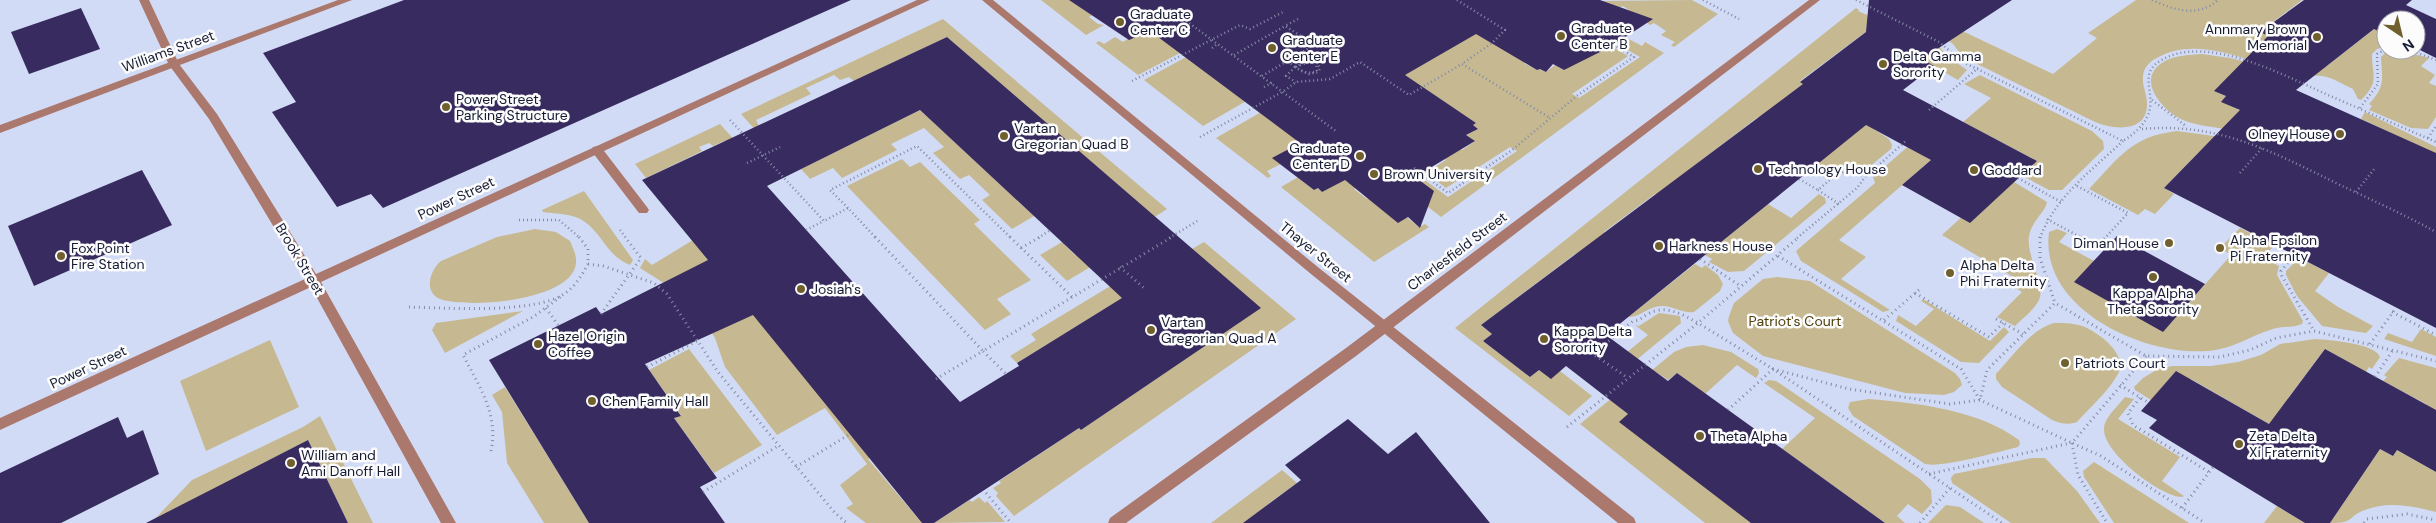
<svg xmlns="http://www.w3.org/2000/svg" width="2436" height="523" font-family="'DM Sans',sans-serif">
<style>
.green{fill:#c6b991}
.building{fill:#382b5f;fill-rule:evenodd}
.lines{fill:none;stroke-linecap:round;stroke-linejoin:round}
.path-far1{stroke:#838ba5;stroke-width:2.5;stroke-dasharray:1 3;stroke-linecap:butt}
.path{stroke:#838ba5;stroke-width:3;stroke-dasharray:1 4;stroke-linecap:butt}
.service{fill:#ab786d;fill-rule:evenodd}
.minor{fill:#ab786d;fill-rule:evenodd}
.tertiary{fill:#ab786d;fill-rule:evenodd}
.poi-dot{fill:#6f602d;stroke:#fcfcfc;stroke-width:2}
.labels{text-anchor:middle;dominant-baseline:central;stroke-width:5;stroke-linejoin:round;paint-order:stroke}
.poi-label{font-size:14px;fill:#161b33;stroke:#fcfcfc;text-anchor:start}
.street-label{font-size:14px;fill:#161b33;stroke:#fcfcfc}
.park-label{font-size:14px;fill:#4f400b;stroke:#fcfcfc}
</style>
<rect width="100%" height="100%" fill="#d2dbf6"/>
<!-- green -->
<g class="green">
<path d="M 1041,0 L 1117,0 L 1089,13 L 1092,15 L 1089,17 L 1098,24 L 1104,25 L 1086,35 Z"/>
<path d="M 1424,0 L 1486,0 L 1539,53 L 1524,63 L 1537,70 L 1540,69 L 1546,72 L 1555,65 L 1564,70 L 1597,38 L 1628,56 L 1572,94 L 1579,98 L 1640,57 L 1601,35 L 1625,37 L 1642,46 L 1645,42 L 1664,53 L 1441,217 L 1423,203 L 1430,201 L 1413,188 L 1408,172 L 1411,170 L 1448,197 L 1517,151 L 1510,147 L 1446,188 L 1417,166 L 1428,164 L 1433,168 L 1446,160 L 1438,153 L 1457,146 L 1462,150 L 1474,142 L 1466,135 L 1478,129 L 1473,125 L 1476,123 L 1349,41 Z"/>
<path d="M 1692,0 L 1718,14 L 1674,47 L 1671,45 L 1675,42 L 1661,35 L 1666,31 L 1654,23 L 1650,25 L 1623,6 L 1619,8 L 1600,1 Z"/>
<path d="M 1897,0 L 2053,74 L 2097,38 L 2088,33 L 2136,0 L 2302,0 L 2260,32 L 2328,65 L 2386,20 L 2386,46 L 2377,49 L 2372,54 C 2372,77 2380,81 2361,100 L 2358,99 L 2353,89 C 2344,85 2332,77 2322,76 C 2315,75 2309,77 2303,76 C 2258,68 2201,31 2155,59 C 2149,62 2143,69 2143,77 C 2142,85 2147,94 2147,103 C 2148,133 2114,130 2095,122 L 1963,57 L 1953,44 Z"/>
<path d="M 1856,8 L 1859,10 L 1858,11 L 1939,46 L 1947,56 L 1967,70 L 1958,80 L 1923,60 L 1928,55 L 1867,31 L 1800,81 L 1889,139 L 1892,145 L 1891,149 L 1863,172 L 1843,168 L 1826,178 C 1799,163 1785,133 1758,117 L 1682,175 L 1663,199 L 1655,194 L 1604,232 L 1612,238 L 1584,259 L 1575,254 L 1481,325 L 1492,334 L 1483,341 L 1530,377 L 1539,370 L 1560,371 L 1592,396 L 1569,416 L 1455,328 Z"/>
<path d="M 943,19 L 1167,209 L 1139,227 L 1124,247 L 1067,281 L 1040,255 L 1062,242 L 1075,255 L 1148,213 L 947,37 L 854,81 L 849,77 L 840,80 L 834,75 L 806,88 L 811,94 L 756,120 L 768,144 L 741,114 Z"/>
<path d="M 1134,28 L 1203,41 L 1138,75 L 1096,43 L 1099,41 L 1104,44 L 1115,37 L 1123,42 L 1134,35 Z"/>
<path d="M 1208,45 L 1267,89 L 1203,126 L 1144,80 Z"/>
<path d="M 2397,50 L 2429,58 L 2421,66 L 2435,75 L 2429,83 L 2436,86 L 2436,117 L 2428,129 L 2411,128 L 2369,110 L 2372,106 L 2369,104 C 2386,86 2382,79 2381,57 L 2386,52 Z"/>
<path d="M 2202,54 L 2230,58 L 2254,64 L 2215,91 L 2226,96 L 2222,102 L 2361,167 C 2317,155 2273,142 2229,130 C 2212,126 2192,126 2177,117 C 2158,105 2136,77 2165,61 C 2176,55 2190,55 2202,54 Z"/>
<path d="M 1980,75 L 2092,131 L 2103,141 L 2104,149 L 2062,190 L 2049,190 L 2021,175 L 2037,161 L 1963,122 L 1991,98 L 1964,84 Z"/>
<path d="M 1282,100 L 1327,133 L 1291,154 L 1286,150 L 1281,164 L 1267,171 L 1271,176 L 1268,178 L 1216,138 Z"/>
<path d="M 920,110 L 1034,216 L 1012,229 L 982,200 L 990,195 L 969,175 L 960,179 L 933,153 L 944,147 L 924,128 L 891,144 L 897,150 L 842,178 L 833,168 L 810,179 L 801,169 Z"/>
<path d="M 2365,112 L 2436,147 L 2436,154 L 2361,119 Z"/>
<path d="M 720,124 L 748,155 L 724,141 L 713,146 L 709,143 L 699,147 L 702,151 L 646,178 L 635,164 Z"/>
<path d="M 2177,131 L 2221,137 L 2198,153 L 2164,188 L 2174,194 L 2155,214 L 2145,209 L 2138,215 L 2089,189 C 2119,158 2131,136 2177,131 Z"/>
<path d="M 1912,143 L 1922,155 L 1931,160 L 1839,240 L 1866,257 L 1841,279 L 1890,310 L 1883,312 L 1801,261 L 1796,251 L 1875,183 L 1873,177 Z"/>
<path d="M 902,159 L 910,167 L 920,162 L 980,220 L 974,224 L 1031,280 L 997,299 L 1011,314 L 985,330 L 847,186 Z"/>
<path d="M 1346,171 L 1358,186 L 1354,189 L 1367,199 L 1376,193 L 1419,227 L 1425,224 L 1429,227 L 1374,262 L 1281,187 L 1300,176 L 1302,181 L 1314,190 L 1318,188 L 1322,192 Z"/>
<path d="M 2014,182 L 2047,202 C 2046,211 2031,222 2029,236 C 2026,257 2046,285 2039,300 C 2034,310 2023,318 2015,326 L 1997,317 L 2022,292 L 2009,284 L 2015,278 L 1942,235 L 1989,192 Z"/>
<path d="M 584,191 L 633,260 L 630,265 C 607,256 603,235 585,222 C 573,213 557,214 543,212 L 542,210 Z"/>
<path d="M 1819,194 L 1825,198 L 1826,203 L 1744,271 L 1728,272 L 1709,262 L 1712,259 L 1705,255 L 1768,204 L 1791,218 Z"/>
<path d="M 2240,228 L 2250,233 L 2254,228 L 2278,241 L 2263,258 L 2279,266 L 2277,275 L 2303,321 L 2302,324 C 2293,328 2282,326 2273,329 C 2250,336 2233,349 2208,351 C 2143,356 2039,309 2049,232 L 2057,229 L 2067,233 L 2059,242 L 2094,261 L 2154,317 L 2169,325 L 2231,255 L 2220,248 Z"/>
<path d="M 535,229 L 556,232 L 570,241 C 573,248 577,256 576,263 C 573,301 467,309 440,299 C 423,292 430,270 441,261 L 497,237 Z"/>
<path d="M 693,240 L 870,458 L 868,459 L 922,523 L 866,523 L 846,508 L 853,504 L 840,485 L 867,464 L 825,408 L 777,435 L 725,367 L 715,338 L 701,316 L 678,292 L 640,268 L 645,259 L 652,265 Z"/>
<path d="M 1204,242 L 1296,319 L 1014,516 L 996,496 L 998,493 L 993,488 L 1001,483 L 999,481 L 1079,428 L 1081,430 L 1260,308 L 1175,259 Z"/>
<path d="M 2299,258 L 2329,273 L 2315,291 L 2338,307 L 2373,326 L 2366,333 L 2322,326 L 2297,296 L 2286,275 L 2286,271 Z"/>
<path d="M 1695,264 L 1702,268 L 1705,265 L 1718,275 L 1723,284 L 1720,291 L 1694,312 C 1684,314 1673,306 1662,306 C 1648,306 1640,318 1628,317 Z"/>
<path d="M 1777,277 L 1810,281 L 1955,373 L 1960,379 L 1962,385 L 1954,392 L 1944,395 L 1905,393 L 1763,356 L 1733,333 L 1728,321 L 1729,316 L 1734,303 L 1763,279 Z"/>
<path d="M 1112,285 L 1125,297 L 1017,363 L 1010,356 L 1036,340 L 1031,334 Z"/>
<path d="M 1923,299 L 1990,341 L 2004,327 L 2009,332 L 1979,363 L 1961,362 L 1896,321 L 1898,315 L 1916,326 L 1934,309 L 1921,301 Z"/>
<path d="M 523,311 L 445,353 L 432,330 L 436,323 Z"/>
<path d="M 1659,313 L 1680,316 L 1681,323 L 1628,367 L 1615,362 L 1648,335 L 1635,325 L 1639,326 Z"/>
<path d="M 2054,323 C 2065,323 2075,323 2085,327 C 2100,334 2128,354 2118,374 C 2109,391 2090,407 2077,422 C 2068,425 2061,424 2052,420 L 2002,387 L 1996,379 L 1996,374 C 2012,357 2031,329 2054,323 Z"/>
<path d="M 2421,329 L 2436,337 L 2436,356 L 2384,339 L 2388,333 L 2412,342 Z"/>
<path d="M 2315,339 C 2329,340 2375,343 2380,357 L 2372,369 L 2369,367 L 2366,372 L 2325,349 L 2289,397 L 2281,431 L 2191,379 L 2184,387 L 2170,378 L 2151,400 L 2135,390 L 2134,387 L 2143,378 L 2158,369 L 2172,366 L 2211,366 L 2238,362 L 2261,355 L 2280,344 Z"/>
<path d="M 270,340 L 299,407 L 206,451 L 180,381 Z"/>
<path d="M 1703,345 L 1731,352 L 1758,369 L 1759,373 L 1756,378 L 1737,365 L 1705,394 L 1677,373 L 1668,380 L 1656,372 L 1616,404 L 1751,523 L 1705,523 L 1580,424 L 1612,398 L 1618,398 L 1674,352 L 1686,347 Z"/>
<path d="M 689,349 L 762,445 L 714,473 L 674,418 L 681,415 L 649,370 Z"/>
<path d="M 2399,358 L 2436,368 L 2436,418 L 2426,404 L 2383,381 L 2387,377 L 2384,375 Z"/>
<path d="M 1769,380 L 1776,381 L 1920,479 L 1931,490 L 1932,503 L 1922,514 L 1908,504 L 1897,516 L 1905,523 L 1885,523 L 1782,449 L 1815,418 L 1764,383 Z"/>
<path d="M 505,387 L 589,523 L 544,523 L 507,463 L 502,412 L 492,395 Z"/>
<path d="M 2125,397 L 2134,399 L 2118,419 L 2180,457 L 2162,481 L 2184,496 L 2182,497 C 2161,497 2103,453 2104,429 C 2104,418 2118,406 2125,397 Z"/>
<path d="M 1869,399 C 1918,403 1979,410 2019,440 L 2020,444 L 2018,447 C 1998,452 1942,468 1925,464 L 1853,416 L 1848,408 L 1850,402 Z"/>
<path d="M 320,416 L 373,523 L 348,523 L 308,440 L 151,523 L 192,480 L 303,427 Z"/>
<path d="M 2380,449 L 2393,456 L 2397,450 L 2436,472 L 2436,512 C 2413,506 2388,501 2365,510 C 2346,517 2356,523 2330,523 Z"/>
<path d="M 2032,458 L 2045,458 L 2077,491 L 2100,523 L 2011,523 L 1952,483 L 1951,478 L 1954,474 Z"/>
<path d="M 2094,462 L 2189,523 L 2114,523 L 2084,477 L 2083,471 Z"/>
<path d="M 1282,470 L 1297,483 L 1267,505 L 1262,523 L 1211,523 Z"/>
<path d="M 979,497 L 985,503 L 987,501 L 1005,522 L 934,523 L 970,500 L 972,502 Z"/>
<path d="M 1946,505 L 1960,507 L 1984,523 L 1928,523 Z"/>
<path d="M 2277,506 L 2305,523 L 2264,523 Z"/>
</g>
<!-- building -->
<g class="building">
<path d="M 404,0 L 851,0 L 383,208 L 371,194 L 337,207 L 272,112 L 296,102 L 263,53 Z"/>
<path d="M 1069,0 L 1600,0 L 1653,19 L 1610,47 L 1564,70 L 1553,64 L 1546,72 L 1540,69 L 1537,70 L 1476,34 L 1405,75 L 1476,123 L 1473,125 L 1478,129 L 1466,135 L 1475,141 L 1415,177 L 1434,191 L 1420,228 L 1408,217 L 1398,223 L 1345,180 L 1322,192 L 1318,188 L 1314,190 L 1272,158 L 1300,143 L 1150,31 L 1129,40 Z"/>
<path d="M 1869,0 L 2012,0 L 1922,59 L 1934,66 L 1903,90 L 2037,161 L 1970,223 L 1902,185 L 1931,160 L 1866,125 L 1606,335 L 1668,381 L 1677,373 L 1885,523 L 1751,523 L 1619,422 L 1628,414 L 1566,366 L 1551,379 L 1539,370 L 1530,377 L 1483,341 L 1492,334 L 1481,325 L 1803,84 L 1800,82 L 1866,32 Z"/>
<path d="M 2304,0 L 2412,0 L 2406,5 L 2436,19 L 2436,58 L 2416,48 L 2416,20 L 2386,20 L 2386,35 L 2374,29 L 2296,90 L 2436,153 L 2436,328 L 2164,188 L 2240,110 L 2221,102 L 2226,96 L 2214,91 L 2268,36 L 2260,32 Z"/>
<path d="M 81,8 L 100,49 L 29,74 L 11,32 Z"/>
<path d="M 947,37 L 1261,308 L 1081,430 L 1079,428 L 934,523 L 922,523 L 753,315 L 645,364 L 681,416 L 674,418 L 717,478 L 700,487 L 725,523 L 589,523 L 489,360 L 596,307 L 601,314 L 708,260 L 642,180 ZM 920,110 L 1122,298 L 1017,363 L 1019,366 L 960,402 L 767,186 Z"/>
<path d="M 142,170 L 172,225 L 34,286 L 8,226 Z"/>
<path d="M 2117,236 L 2205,284 L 2163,332 L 2074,282 Z"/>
<path d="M 2325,349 L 2436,410 L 2436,472 L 2397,450 L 2393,456 L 2380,449 L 2330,523 L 2305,523 L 2149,428 L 2157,420 L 2141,411 L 2176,371 L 2269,424 Z"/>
<path d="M 118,417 L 127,438 L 143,430 L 159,474 L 61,523 L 0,523 L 0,473 Z"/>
<path d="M 1348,419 L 1388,454 L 1416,432 L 1490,523 L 1243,523 L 1301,480 L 1285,465 Z"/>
<path d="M 308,440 L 348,523 L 146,523 Z"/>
</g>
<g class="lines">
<!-- path-far1 -->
<g class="path-far1">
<path d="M 1457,0 L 1505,30 L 1492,43 L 1462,64"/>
<path d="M 1703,0 L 1739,19"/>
<path d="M 1856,0 L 1939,42 L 1963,62 L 2123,141 C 2177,107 2129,80 2160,61 C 2207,31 2290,79 2335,98 C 2369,113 2402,127 2436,142"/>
<path d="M 2152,0 C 2174,10 2198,18 2218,0"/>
<path d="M 1170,9 L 1337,132"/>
<path d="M 1298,19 L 1285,26 L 1315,45"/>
<path d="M 1212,48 L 1216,45 L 1215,43"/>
<path d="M 2409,50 L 2436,60"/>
<path d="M 1234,55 L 1285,26"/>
<path d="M 1288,61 L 1295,67"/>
<path d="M 1316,62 L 1317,71 C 1309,74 1302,73 1296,67 L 1306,63 Z"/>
<path d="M 1295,67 L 1298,69"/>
<path d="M 1295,67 L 1286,76 L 1296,82"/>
<path d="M 1295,67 L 1303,63 L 1317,61 L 1320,69 L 1318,72 L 1309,74 L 1298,69"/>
<path d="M 1262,76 L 1326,38"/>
<path d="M 1132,81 L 1240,25 L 1250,29 L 1285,11"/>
<path d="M 1264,87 L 1272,83"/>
<path d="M 2152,100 L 2186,126"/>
<path d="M 2360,108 L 2378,84 L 2377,54 L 2386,49"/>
<path d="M 1929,110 L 1978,68"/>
<path d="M 730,120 L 824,221 L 848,208 L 876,238"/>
<path d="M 2142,129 C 2219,122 2273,152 2340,185 C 2372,200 2405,215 2436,232"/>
<path d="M 1200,137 L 1284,91 L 1296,82 L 1330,79 L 1360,62 L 1409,95 L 1462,64 L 1550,118"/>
<path d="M 2428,138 L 2436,126"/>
<path d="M 747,163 L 780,147"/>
<path d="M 1414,168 L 1448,193 L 1511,151 L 1578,95 L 1634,57 L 1598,36"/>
<path d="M 2240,173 L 2262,148"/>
<path d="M 2018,178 L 2061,202"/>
<path d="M 1799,179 L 1818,190 C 1835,176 1843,164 1865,177"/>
<path d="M 2077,186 L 2128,213 L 2105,238"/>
<path d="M 1818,190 L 1839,204"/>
<path d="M 2356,192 L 2375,168"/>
<path d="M 848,208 L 830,190 L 917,146 L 1011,238"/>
<path d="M 2047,219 L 2082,238"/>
<path d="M 519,220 L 559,220 L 580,238"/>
<path d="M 620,230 L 626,238"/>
<path d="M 806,230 L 824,221"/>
<path d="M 1038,238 L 1049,231"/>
<path d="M 1169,238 L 1199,220"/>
<path d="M 1797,238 L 1857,188 L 1865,177 L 1907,140"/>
<path d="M 2040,238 C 2055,197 2092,170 2123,141"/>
</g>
<!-- path -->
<g class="path">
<path d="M 579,237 L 588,249 L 588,264 L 603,266 L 654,283 L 667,294 L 718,372 L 835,513 L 847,523"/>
<path d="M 875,237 L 983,351 L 1172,237"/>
<path d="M 1010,237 L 1072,297"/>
<path d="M 2040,237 L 2040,258 L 2055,303"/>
<path d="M 2080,237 L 2105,250"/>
<path d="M 2097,246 L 2106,237"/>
<path d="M 1021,248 L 1040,237"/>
<path d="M 1778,256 L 1961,369 L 1980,400 L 2072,443"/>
<path d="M 1700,259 L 1739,285"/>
<path d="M 2291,259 L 2281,271 L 2282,276 L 2314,331"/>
<path d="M 1120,267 L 1144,288"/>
<path d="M 1915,293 L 1989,337 L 2003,323"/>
<path d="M 409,307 C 446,308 534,314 564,294 C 575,287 582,275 588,264"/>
<path d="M 546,308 L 558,325"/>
<path d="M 2392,312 L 2436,335"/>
<path d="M 601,314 L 641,258 L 625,237"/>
<path d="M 1996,319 L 2023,334"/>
<path d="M 1884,320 L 1920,289"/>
<path d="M 2370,344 L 2396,308"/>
<path d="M 1587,350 L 1628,378"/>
<path d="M 1593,354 L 1633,321 C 1640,321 1642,317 1648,314 C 1665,304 1682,314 1698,323 L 1799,237"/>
<path d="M 2146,356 L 2072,443 L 2101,456 L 2205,523"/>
<path d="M 647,367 L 697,341"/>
<path d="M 2375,377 L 2393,350"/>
<path d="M 936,379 L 983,351 L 1006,374"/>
<path d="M 2120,385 L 2149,403"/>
<path d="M 2140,398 L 2128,413 L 2133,425 L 2209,472"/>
<path d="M 1728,410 L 1773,369 L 2002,523"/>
<path d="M 1567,427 L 1698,323 L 1773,369 L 1849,389 L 1950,404 L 1980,400 L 1987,370 L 2055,303 L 2146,356 L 2220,357 L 2250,350 L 2276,338 L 2314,331 L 2436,361"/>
<path d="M 2072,443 L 2078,475 L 2107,523"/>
<path d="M 491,451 C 499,415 479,386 463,355 L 533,317 L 563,295"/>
<path d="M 796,467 L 850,434"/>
<path d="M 1929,474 L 2071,443"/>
<path d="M 703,492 L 778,446"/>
<path d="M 986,493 L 1011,523"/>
<path d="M 2182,508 L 2213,467"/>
<path d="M 1920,523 L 1950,488"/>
<path d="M 2364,523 L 2367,519 L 2407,514 L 2436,520"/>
</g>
<!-- service -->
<path class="service" d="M 597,146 L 601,147 L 647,207 L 649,210 L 647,213 L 639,213 L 593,153 L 591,150 L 593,147 Z"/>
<!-- minor -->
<g class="minor">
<path d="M 338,0 L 352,0 L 0,133 L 0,125 Z"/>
<path d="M 1809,0 L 1820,0 L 1356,356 L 1126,523 L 1108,523 L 1110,518 L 1346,348 Z"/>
</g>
<!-- tertiary -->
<g class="tertiary">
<path d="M 139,0 L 149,0 L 179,64 L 217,114 L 316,274 L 917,0 L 930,0 L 321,282 L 456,523 L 441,523 L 311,287 L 0,430 L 0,418 L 305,279 L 209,119 L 169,65 Z"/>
<path d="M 982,0 L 993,0 L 1319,268 L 1634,518 L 1636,523 L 1618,523 L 1311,274 Z"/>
</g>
</g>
<!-- markers -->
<g class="poi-dot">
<circle cx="1120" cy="22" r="5"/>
<circle cx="1561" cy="36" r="5"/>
<circle cx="2317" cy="37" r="5"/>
<circle cx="1272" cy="48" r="5"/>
<circle cx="1883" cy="64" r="5"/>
<circle cx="446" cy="107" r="5"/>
<circle cx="2340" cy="134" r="5"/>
<circle cx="1004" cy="136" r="5"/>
<circle cx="1360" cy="156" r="5"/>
<circle cx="1758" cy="169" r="5"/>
<circle cx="1974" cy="170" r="5"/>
<circle cx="1374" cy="174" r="5"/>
<circle cx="2169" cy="243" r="5"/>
<circle cx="1659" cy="246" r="5"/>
<circle cx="2220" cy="248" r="5"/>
<circle cx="61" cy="256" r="5"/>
<circle cx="1950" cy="273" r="5"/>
<circle cx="2153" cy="277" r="5"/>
<circle cx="801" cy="289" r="5"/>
<circle cx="1151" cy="330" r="5"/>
<circle cx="1544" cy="339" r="5"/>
<circle cx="538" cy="344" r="5"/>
<circle cx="2065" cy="363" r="5"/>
<circle cx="592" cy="401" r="5"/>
<circle cx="1700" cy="436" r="5"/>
<circle cx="2239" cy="444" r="5"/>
<circle cx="291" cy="463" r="5"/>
</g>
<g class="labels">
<!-- poi labels -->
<g class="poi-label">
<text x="1130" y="14">Graduate<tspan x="1130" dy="16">Center C</tspan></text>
<text x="1571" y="28">Graduate<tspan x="1571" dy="16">Center B</tspan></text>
<text x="2307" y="29" text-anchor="end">Annmary Brown<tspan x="2307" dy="16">Memorial</tspan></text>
<text x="1282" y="40">Graduate<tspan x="1282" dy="16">Center E</tspan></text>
<text x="1893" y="56">Delta Gamma<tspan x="1893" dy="16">Sorority</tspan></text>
<text x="456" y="99">Power Street<tspan x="456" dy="16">Parking Structure</tspan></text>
<text x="1014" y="128">Vartan<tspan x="1014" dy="16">Gregorian Quad B</tspan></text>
<text x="2330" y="134" text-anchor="end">Olney House</text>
<text x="1350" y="148" text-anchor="end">Graduate<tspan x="1350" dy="16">Center D</tspan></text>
<text x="1768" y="169">Technology House</text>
<text x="1984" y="170">Goddard</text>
<text x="1384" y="174">Brown University</text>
<text x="2230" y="240">Alpha Epsilon<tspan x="2230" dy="16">Pi Fraternity</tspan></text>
<text x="2159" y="243" text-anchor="end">Diman House</text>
<text x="1669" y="246">Harkness House</text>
<text x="71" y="248">Fox Point<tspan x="71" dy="16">Fire Station</tspan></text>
<text x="1960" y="265">Alpha Delta<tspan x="1960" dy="16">Phi Fraternity</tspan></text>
<text x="811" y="289">Josiah's</text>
<text x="2153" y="293" text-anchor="middle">Kappa Alpha<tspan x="2153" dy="16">Theta Sorority</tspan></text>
<text x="1161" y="322">Vartan<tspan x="1161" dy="16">Gregorian Quad A</tspan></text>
<text x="1554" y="331">Kappa Delta<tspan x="1554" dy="16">Sorority</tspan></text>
<text x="548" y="336">Hazel Origin<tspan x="548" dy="16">Coffee</tspan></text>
<text x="2075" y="363">Patriots Court</text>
<text x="602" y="401">Chen Family Hall</text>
<text x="1710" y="436">Theta Alpha</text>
<text x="2249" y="436">Zeta Delta<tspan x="2249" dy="16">Xi Fraternity</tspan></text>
<text x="301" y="455">William and<tspan x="301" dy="16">Ami Danoff Hall</tspan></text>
</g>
<!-- street labels -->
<g class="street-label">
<text transform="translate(168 51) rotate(-20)">Williams Street</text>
<text transform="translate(456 198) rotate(-25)">Power Street</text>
<text transform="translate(1457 251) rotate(-37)">Charlesfield Street</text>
<text transform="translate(1316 252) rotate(39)">Thayer Street</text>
<text transform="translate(300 259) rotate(59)">Brook Street</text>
<text transform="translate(88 367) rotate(-25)">Power Street</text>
</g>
<!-- park labels -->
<g class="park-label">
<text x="1795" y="321">Patriot's Court</text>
</g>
</g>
<!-- north arrow -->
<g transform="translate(2401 35) rotate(145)"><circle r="24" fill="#fcfcfc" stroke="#a0a2ac"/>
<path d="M0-4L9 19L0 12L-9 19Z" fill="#6f602d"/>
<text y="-8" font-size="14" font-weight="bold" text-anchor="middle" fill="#161b33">N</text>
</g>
</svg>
